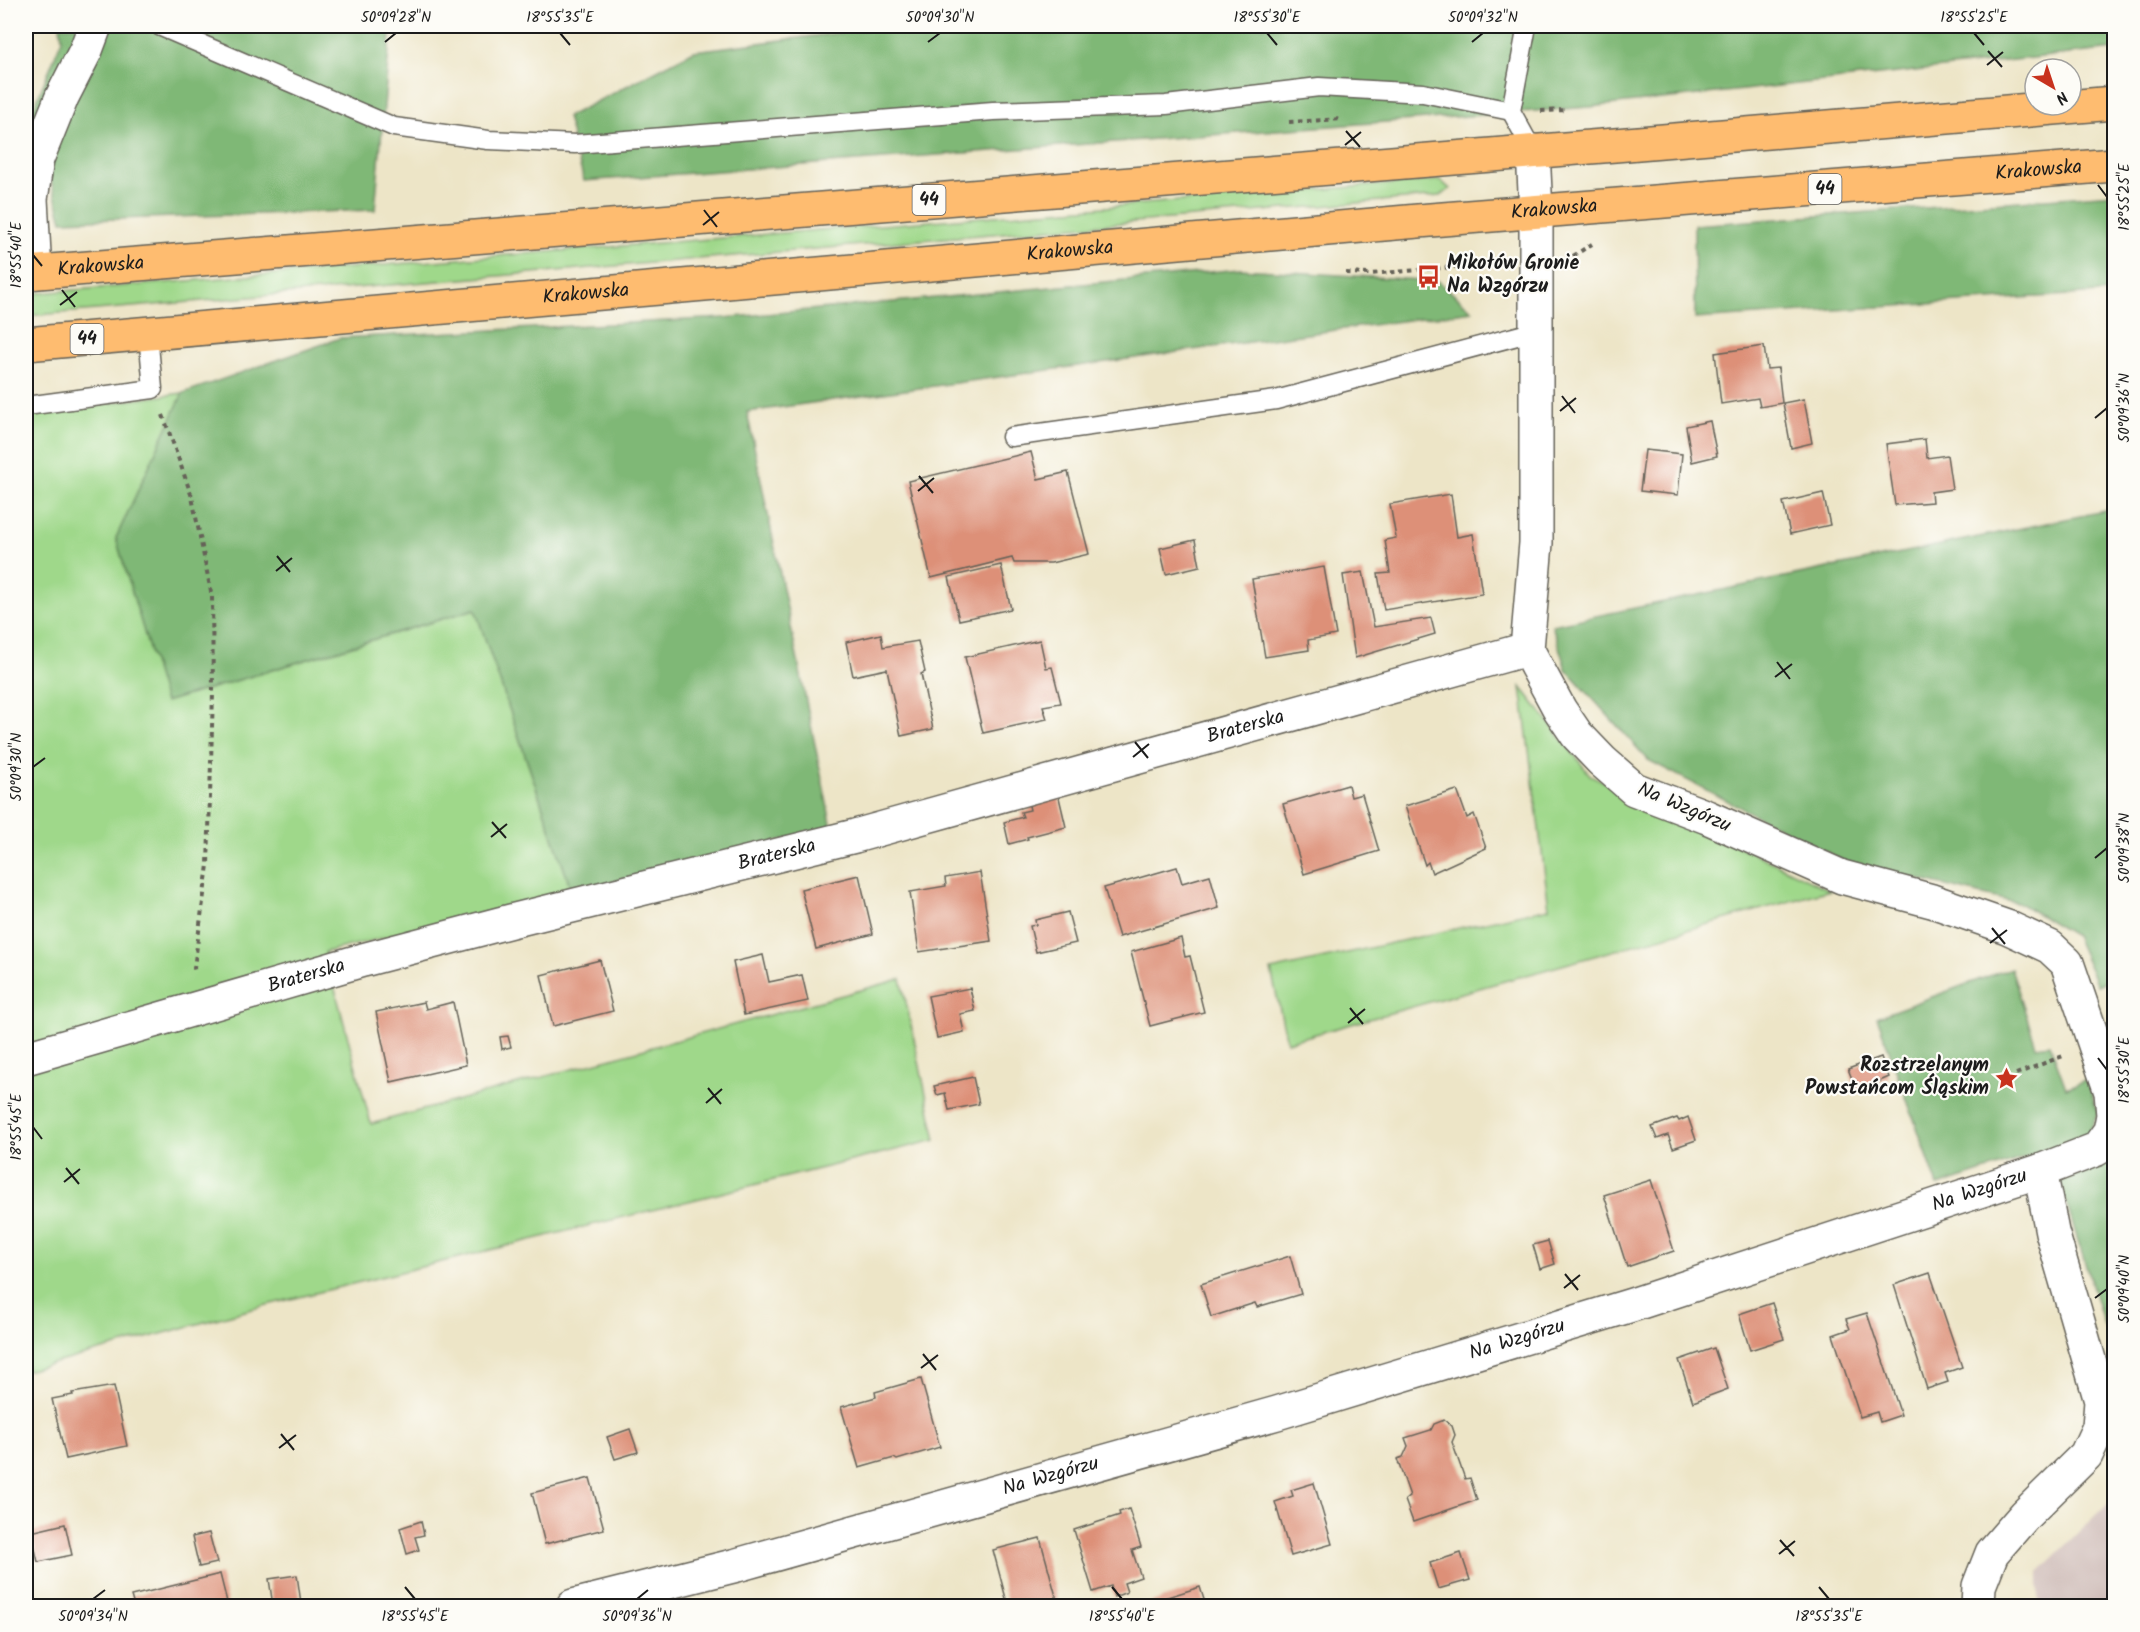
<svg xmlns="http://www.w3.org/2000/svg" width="2140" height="1632" font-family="Kalam,sans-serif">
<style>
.industrial{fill:#d1c0bc}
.green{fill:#9fd88a;stroke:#5e7a53;stroke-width:1.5}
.forest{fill:#7fb876;stroke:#4e6a49;stroke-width:1.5}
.building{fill:#dd9078}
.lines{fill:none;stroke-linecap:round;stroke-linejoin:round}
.lane-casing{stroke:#656258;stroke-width:21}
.street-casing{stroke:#656258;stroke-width:36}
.primary-casing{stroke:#656258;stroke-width:36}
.path{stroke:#656258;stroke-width:4;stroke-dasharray:4.5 4.5;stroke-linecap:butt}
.lane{stroke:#fff;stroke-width:18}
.street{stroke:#fff;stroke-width:33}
.primary{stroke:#febc70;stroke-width:33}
.ticks{fill:none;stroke:#1c1c1c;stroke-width:2}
.labels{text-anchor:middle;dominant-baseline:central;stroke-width:4.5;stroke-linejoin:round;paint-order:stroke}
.shield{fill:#fdfcf7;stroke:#605f5e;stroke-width:1.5}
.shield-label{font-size:18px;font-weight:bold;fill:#1c1c1c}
.street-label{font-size:20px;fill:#1c1c1c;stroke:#fdfcf7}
.poi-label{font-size:20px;font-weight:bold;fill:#1c1c1c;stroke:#fdfcf7;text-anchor:start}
.neatline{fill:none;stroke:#1c1c1c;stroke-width:2}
.ticks-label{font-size:15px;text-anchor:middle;fill:#1c1c1c}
</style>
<rect width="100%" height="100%" fill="#fdfcf7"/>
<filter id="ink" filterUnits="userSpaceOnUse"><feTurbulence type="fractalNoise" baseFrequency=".0167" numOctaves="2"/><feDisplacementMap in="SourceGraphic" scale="12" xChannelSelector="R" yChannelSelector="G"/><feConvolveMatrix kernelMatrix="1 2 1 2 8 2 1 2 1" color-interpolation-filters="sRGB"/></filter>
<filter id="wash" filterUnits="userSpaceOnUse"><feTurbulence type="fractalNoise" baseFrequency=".008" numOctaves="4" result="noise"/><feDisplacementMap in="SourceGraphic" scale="24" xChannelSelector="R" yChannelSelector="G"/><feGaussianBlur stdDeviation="1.35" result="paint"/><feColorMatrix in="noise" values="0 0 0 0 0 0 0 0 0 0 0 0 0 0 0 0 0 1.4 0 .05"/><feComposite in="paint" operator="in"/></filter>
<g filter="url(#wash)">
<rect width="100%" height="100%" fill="#ede5c7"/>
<!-- industrial -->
<path class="industrial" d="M 2114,1498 L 2114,1606 L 2039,1606 L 2039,1572 Z"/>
<!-- green -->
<g class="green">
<path d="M 1440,180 L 1450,189 L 1440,196 L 26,316 L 26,294 Z"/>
<path d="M 183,393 L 116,538 L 165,702 L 475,609 L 572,892 L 325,952 L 371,1124 L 901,979 L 936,1140 L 263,1306 L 26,1371 L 26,414 Z"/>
<path d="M 1521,687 L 1590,775 L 1830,890 L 1287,1042 L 1271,970 L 1549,908 Z"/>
</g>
<!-- forest -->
<g class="forest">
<path d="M 60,26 L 391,26 L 375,210 L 62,221 L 32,112 L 62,39 Z"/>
<path d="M 894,26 L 2114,26 L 2114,49 L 1590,107 L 584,181 L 567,117 L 694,51 Z"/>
<path d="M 2114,194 L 2114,292 L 1695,319 L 1694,225 Z"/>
<path d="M 1241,269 L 1438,281 L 1473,311 L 747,412 L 832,828 L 572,892 L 475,609 L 165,702 L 116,538 L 183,393 L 340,338 L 724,318 Z"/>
<path d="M 2114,509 L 2114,979 L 2097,985 L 2075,936 L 2021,904 L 1846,862 L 1648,760 L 1566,669 L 1552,625 Z"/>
<path d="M 2011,968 L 2036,1046 L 2050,1044 L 2066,1088 L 2087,1080 L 2098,1113 L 2087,1137 L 1938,1186 L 1877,1017 Z"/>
<path d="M 2114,1154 L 2114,1356 L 2060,1183 Z"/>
</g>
<g id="blocks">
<!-- building -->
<g class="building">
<path d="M 1764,346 L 1767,369 L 1778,368 L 1782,403 L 1760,407 L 1758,398 L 1721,404 L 1715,353 Z"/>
<path d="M 1804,399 L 1812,443 L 1791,448 L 1783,403 Z"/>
<path d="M 1710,421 L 1717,456 L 1692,462 L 1686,426 Z"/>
<path d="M 1925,439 L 1927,458 L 1947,455 L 1952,489 L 1931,492 L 1932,502 L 1895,505 L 1886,444 Z"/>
<path d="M 1645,450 L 1682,454 L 1678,495 L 1640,491 Z"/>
<path d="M 1031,452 L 1038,479 L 1068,472 L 1089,554 L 1051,563 L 1014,563 L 1012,558 L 931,578 L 908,481 Z"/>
<path d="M 1823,493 L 1830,525 L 1790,534 L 1783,502 Z"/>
<path d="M 1451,494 L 1457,537 L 1473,534 L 1482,594 L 1384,610 L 1378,574 L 1390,573 L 1385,540 L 1396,538 L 1390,504 Z"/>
<path d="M 1195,540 L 1200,566 L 1166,574 L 1160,548 Z"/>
<path d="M 1001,565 L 1011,609 L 959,620 L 949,577 Z"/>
<path d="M 1324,567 L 1336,635 L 1308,640 L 1309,650 L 1265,657 L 1252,579 Z"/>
<path d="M 1363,572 L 1374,627 L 1431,618 L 1435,634 L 1355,658 L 1343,575 Z"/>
<path d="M 881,634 L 883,647 L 918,641 L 925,672 L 921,674 L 933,729 L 901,736 L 887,669 L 853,676 L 846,642 Z"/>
<path d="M 1040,640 L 1046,668 L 1052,667 L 1061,703 L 1043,706 L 1047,719 L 983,733 L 965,657 Z"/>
<path d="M 1348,785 L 1351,797 L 1362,794 L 1379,851 L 1304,874 L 1283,804 Z"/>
<path d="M 1057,789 L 1066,827 L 1027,837 L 1028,839 L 1009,844 L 1004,822 L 1023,817 L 1021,812 L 1030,810 L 1027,796 Z"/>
<path d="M 1457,790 L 1467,818 L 1474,814 L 1486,848 L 1432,873 L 1428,862 L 1425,865 L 1405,806 Z"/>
<path d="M 1177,867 L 1182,883 L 1210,875 L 1219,908 L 1119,937 L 1104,888 Z"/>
<path d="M 980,872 L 991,941 L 919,952 L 910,892 L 946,886 L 945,878 Z"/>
<path d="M 859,875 L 873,934 L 816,949 L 801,889 Z"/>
<path d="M 1068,912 L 1076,943 L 1036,952 L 1030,926 L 1036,925 L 1035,920 Z"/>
<path d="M 1181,938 L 1185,957 L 1190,956 L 1204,1012 L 1150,1026 L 1131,952 Z"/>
<path d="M 763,955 L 769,982 L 802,975 L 808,1001 L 744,1015 L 733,962 Z"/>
<path d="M 600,960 L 613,1011 L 553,1026 L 541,975 Z"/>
<path d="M 970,988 L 975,1011 L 960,1014 L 964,1032 L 937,1038 L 928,996 Z"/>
<path d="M 424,1002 L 426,1009 L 453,1002 L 466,1065 L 391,1082 L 376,1012 Z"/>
<path d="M 508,1036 L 511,1047 L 502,1049 L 500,1037 Z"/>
<path d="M 1881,1057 L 1889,1077 L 1857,1091 L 1848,1069 Z"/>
<path d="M 973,1077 L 979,1104 L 949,1110 L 945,1093 L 937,1095 L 934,1086 Z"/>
<path d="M 1688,1117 L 1696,1140 L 1673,1148 L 1668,1135 L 1657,1139 L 1652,1127 L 1677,1118 L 1679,1121 Z"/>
<path d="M 1651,1180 L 1674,1251 L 1627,1267 L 1604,1195 Z"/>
<path d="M 1548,1241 L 1555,1264 L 1540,1269 L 1533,1245 Z"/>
<path d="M 1290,1256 L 1301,1294 L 1257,1307 L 1255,1303 L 1211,1317 L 1201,1284 Z"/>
<path d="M 1930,1273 L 1962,1367 L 1945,1373 L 1948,1382 L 1927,1389 L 1894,1285 Z"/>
<path d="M 1772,1303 L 1784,1339 L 1750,1350 L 1739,1314 Z"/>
<path d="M 1867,1313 L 1901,1415 L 1880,1422 L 1877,1412 L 1860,1417 L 1833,1335 L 1850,1329 L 1846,1319 Z"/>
<path d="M 1714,1348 L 1728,1389 L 1693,1402 L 1679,1360 Z"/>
<path d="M 921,1379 L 940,1447 L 897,1460 L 894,1458 L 859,1468 L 841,1407 L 876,1397 L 875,1392 Z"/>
<path d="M 114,1386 L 127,1446 L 66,1459 L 52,1399 L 73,1395 L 72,1393 Z"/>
<path d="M 1444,1420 L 1452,1426 L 1455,1435 L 1452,1442 L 1465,1479 L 1470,1478 L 1477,1500 L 1413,1522 L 1405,1500 L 1410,1496 L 1397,1459 L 1403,1457 L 1408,1446 L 1405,1438 L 1431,1430 L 1434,1424 Z"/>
<path d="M 630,1429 L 638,1452 L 615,1459 L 607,1437 Z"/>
<path d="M 590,1478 L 604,1529 L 545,1544 L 532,1493 Z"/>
<path d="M 1314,1483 L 1332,1544 L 1291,1556 L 1275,1502 L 1293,1496 L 1291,1490 Z"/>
<path d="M 1129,1509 L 1141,1547 L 1132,1550 L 1141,1577 L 1124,1583 L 1127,1592 L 1114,1597 L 1111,1586 L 1093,1592 L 1074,1530 L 1120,1515 L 1119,1512 Z"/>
<path d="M 421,1521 L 424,1535 L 415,1537 L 419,1550 L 407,1554 L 400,1528 Z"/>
<path d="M 65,1524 L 72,1555 L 38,1562 L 31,1532 Z"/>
<path d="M 209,1533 L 217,1563 L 199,1567 L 192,1537 Z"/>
<path d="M 1040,1538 L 1057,1600 L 1032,1606 L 1008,1606 L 993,1550 Z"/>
<path d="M 1461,1553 L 1470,1580 L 1438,1589 L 1430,1563 Z"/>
<path d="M 220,1574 L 228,1606 L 134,1606 L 131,1596 Z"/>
<path d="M 297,1575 L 301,1603 L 273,1606 L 269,1579 Z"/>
<path d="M 1200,1587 L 1206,1606 L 1149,1606 L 1148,1603 Z"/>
</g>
</g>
</g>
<g filter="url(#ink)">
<use href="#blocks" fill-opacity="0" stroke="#656258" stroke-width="1.5"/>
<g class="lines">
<defs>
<g id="lane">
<path d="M 159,26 L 394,127 L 488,140 L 575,144 L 993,111 L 1166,105 L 1319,87 L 1423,93 L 1511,111"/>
<path d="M 1527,26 L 1511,111 L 1533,151"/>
<path d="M 26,406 L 153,389 L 148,334"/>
<path d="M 1011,437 L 1276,400 L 1536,331"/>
</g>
<g id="street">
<path d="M 35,272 L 31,199 L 37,159 L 62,97 L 86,50 L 95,26"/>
<path id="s1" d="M 26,1058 L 363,960 L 511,921 L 855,836 L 1527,649"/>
<path id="s2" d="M 573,1606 L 737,1565 L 1277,1413 L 1632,1305 L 2040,1171 L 2097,1149 L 2110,1131 L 2113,1115 L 2111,1092 L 2067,963 L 2050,947 L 2007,927 L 1932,901 L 1842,877 L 1707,817 L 1634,789 L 1602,761 L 1577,735 L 1560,710 L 1527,649 L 1536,543 L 1536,212 L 1533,151"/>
<path d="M 1978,1606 L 1979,1586 L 1992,1553 L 2025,1515 L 2086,1455 L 2099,1427 L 2101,1401 L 2052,1232 L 2040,1171"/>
</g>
<g id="primary">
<path id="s3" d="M 26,273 L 1615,145 L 2114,103"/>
<path id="s4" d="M 26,344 L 1418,221 L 2114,165"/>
</g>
</defs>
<!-- lane casing -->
<use href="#lane" class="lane-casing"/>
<!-- street casing -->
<use href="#street" class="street-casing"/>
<!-- primary casing -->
<use href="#primary" class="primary-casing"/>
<!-- path -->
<g class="path">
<path d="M 1541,111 L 1567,110"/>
<path d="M 1289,122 L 1342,119"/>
<path d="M 1573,256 L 1592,244"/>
<path d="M 1346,273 L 1370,274 L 1502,263"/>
<path d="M 163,415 L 192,497 L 212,597 L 213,693 L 208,865 L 194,968 L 195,973"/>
<path d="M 2016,1074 L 2063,1056"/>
</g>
<!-- lane -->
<use href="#lane" class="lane"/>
<!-- street -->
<use href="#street" class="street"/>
<!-- primary -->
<use href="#primary" class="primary"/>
</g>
</g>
<!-- ticks -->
<path class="ticks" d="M 560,33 L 570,45M 1267,33 L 1277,45M 1974,33 L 1984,45M 385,42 L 396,33M 928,42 L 940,33M 1472,42 L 1483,33M 1988,51 L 2002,67M 1987,65 L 2003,52M 1346,131 L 1360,147M 1345,145 L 1361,132M 2098,185 L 2107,197M 704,210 L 717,227M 703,225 L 719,212M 33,255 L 42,266M 62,290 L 75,307M 60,305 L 77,292M 1562,396 L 1575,413M 1560,411 L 1576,398M 2095,418 L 2107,408M 919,476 L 933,493M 918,491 L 934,478M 277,556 L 290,572M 276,571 L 292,558M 1777,662 L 1790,679M 1775,677 L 1792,664M 1135,742 L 1148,758M 1133,757 L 1149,744M 33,767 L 45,758M 492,822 L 506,838M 491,837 L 507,824M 2095,858 L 2107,848M 1992,928 L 2005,944M 1990,943 L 2007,930M 1350,1008 L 1363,1024M 1348,1023 L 1365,1009M 2098,1058 L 2107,1070M 708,1088 L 721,1104M 706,1103 L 722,1089M 33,1127 L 42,1139M 66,1168 L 79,1184M 64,1182 L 80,1169M 1565,1274 L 1578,1290M 1564,1288 L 1580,1275M 2095,1298 L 2107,1289M 923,1354 L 936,1370M 921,1368 L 938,1355M 281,1434 L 294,1450M 279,1448 L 296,1435M 1780,1540 L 1794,1556M 1779,1554 L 1795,1541M 405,1587 L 415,1599M 1112,1587 L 1122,1599M 1819,1587 L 1829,1599M 93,1599 L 105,1590M 637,1599 L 648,1590"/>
<!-- icons -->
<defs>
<symbol id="bus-bare" viewBox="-9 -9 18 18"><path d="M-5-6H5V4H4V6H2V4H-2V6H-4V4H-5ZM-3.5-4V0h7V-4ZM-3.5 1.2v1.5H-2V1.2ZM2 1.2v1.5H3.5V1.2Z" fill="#c8321e" stroke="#fdfcf7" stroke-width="2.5" paint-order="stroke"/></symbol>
<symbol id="sight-bare" viewBox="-9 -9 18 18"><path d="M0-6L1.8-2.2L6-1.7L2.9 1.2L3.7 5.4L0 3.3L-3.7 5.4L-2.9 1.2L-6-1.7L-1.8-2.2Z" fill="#c8321e" stroke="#fdfcf7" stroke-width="2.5" paint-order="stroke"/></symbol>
</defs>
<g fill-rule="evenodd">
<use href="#bus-bare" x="1412" y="260" width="33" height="33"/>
<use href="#sight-bare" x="1990" y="1062" width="33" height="33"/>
</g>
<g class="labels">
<!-- shield labels -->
<g class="shield">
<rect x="1808.5" y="174" width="33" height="30" rx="4.5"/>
<rect x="912.5" y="185" width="33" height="30" rx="4.5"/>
<rect x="70.5" y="324" width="33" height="30" rx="4.5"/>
</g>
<g class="shield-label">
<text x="1825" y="189">44</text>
<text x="929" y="200">44</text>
<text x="87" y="339">44</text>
</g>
<!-- street labels -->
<g class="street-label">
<text stroke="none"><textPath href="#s4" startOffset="2020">Krakowska</textPath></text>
<text stroke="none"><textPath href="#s4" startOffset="1534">Krakowska</textPath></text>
<text stroke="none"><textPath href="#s4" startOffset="1048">Krakowska</textPath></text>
<text stroke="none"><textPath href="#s3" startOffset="75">Krakowska</textPath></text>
<text stroke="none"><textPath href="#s4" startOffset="562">Krakowska</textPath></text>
<text stroke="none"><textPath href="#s1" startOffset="1264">Braterska</textPath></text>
<text transform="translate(1684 808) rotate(23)">Na Wzgórzu</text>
<text stroke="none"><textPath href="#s1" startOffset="778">Braterska</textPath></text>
<text stroke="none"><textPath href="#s1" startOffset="292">Braterska</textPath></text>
<text stroke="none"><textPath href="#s2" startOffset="1467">Na Wzgórzu</textPath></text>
<text stroke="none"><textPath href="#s2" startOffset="981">Na Wzgórzu</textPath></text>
<text stroke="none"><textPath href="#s2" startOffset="495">Na Wzgórzu</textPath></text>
</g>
<!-- poi labels -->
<g class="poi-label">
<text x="1447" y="264">Mikołów Gronie<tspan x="1447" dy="23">Na Wzgórzu</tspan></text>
<text x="1989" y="1066" text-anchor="end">Rozstrzelanym<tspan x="1989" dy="23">Powstańcom Śląskim</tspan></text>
</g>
</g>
<!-- margin -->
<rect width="2140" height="1632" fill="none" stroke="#fdfcf7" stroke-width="66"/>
<!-- north arrow -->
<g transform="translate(2053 87) rotate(141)"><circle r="28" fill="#fdfcf7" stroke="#a3a29f" stroke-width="1.5"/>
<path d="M0-4.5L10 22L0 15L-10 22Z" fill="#c8321e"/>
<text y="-9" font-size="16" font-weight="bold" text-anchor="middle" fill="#1c1c1c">N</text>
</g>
<rect x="33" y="33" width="2074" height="1566" class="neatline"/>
<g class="ticks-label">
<text x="396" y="22">50°09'28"N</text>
<text x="560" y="22">18°55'35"E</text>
<text x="940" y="22">50°09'30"N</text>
<text x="1267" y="22">18°55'30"E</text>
<text x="1483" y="22">50°09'32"N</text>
<text x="1974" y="22">18°55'25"E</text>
<text transform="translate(2124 197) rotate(-90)" y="5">18°55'25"E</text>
<text transform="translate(16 255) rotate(-90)" y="5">18°55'40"E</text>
<text transform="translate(2124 408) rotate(-90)" y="5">50°09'36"N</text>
<text transform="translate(16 767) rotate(-90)" y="5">50°09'30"N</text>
<text transform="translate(2124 848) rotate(-90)" y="5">50°09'38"N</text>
<text transform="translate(2124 1070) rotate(-90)" y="5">18°55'30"E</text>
<text transform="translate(16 1127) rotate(-90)" y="5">18°55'45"E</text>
<text transform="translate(2124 1289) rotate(-90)" y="5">50°09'40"N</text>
<text x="93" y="1621">50°09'34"N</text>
<text x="415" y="1621">18°55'45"E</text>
<text x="637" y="1621">50°09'36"N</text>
<text x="1122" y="1621">18°55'40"E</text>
<text x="1829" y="1621">18°55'35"E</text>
</g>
</svg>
